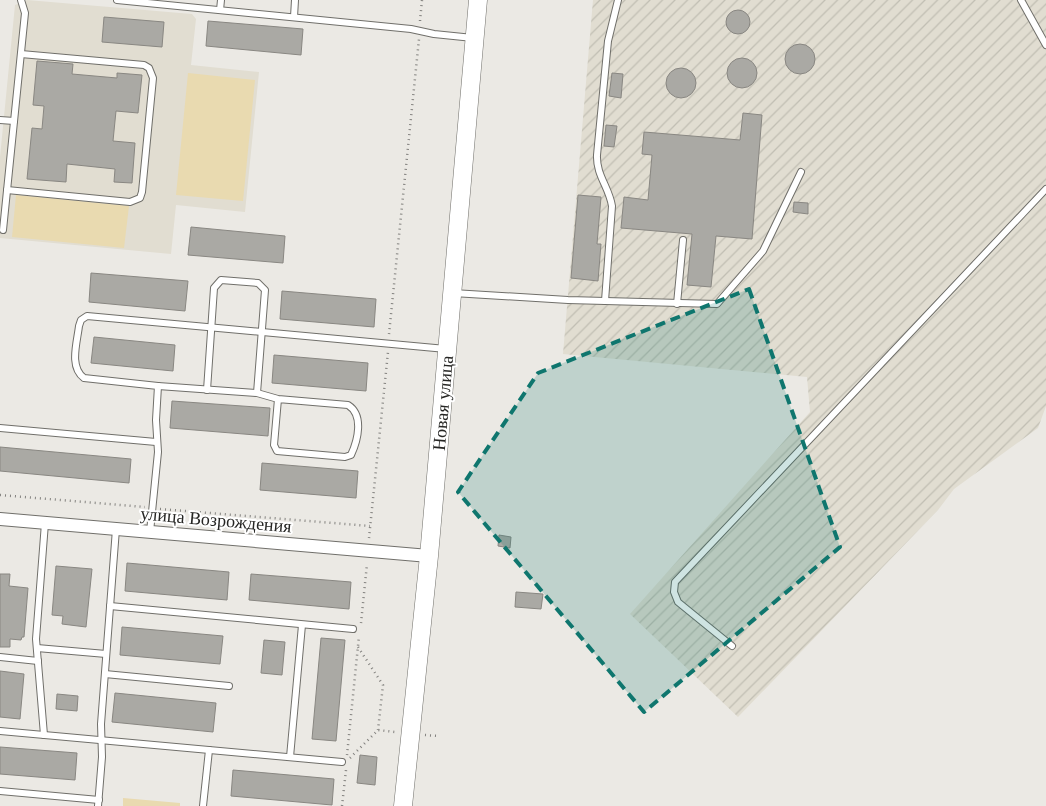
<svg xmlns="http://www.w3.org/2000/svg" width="1046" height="806" font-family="Georgia,serif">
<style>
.built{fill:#e1ddd1}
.industrial{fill:url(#industrial-furrows)}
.garden{fill:#e9dab0}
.building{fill:#aaa9a4;stroke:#898782}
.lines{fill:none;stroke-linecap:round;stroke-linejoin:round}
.lane-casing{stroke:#706f6a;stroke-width:8}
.street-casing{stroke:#706f6a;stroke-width:14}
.secondary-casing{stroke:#706f6a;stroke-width:19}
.path{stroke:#83827f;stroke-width:2.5;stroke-dasharray:1 4;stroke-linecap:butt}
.lane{stroke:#fff;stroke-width:6}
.street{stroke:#fff;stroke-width:12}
.secondary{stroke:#fff;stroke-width:18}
.marked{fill:#0f766e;fill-opacity:0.2;stroke:#0f766e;stroke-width:4;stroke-dasharray:10 6;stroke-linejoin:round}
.labels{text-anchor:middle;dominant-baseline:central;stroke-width:4;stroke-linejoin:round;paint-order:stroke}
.street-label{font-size:18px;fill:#262624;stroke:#fff}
</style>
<defs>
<pattern id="industrial-furrows" width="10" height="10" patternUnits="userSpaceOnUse" patternTransform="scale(1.25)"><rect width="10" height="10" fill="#e1ddd1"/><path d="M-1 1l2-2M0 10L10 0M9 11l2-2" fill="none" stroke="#c1beb3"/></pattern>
</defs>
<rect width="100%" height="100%" fill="#ebe9e4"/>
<!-- built -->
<path class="built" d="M 27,0 L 192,14 L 196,19 L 191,65 L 259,72 L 245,212 L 176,205 L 171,254 L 0,238 L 0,157 L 15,5 Z"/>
<!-- industrial -->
<path class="industrial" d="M 593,0 L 1046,0 L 1046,406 L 1038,428 L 954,489 L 938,510 L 738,717 L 630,614 L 810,412 L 807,377 L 563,354 Z"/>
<!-- garden -->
<g class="garden">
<path d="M 188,73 L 255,80 L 243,201 L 176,195 Z"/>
<path d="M 16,195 L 129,206 L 124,248 L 12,237 Z"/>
<path d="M 123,798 L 180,803 L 180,806 L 123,806 Z"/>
</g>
<!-- building -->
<g class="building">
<circle cx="738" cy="22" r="12"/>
<path d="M 104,17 L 164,22 L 162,47 L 102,42 Z"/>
<path d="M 208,21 L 303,29 L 301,55 L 206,46 Z"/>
<circle cx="800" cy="59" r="15"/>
<circle cx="742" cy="73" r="15"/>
<path d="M 37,61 L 73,64 L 72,74 L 117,78 L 117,73 L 142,75 L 138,113 L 116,111 L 113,141 L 135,143 L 132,183 L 114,182 L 115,169 L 67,164 L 66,182 L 27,179 L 32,128 L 42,129 L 44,106 L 33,105 Z"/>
<circle cx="681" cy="83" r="15"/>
<path d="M 612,73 L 623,74 L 621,98 L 609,96 Z"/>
<path d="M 743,113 L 762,115 L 752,239 L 716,236 L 711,287 L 687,285 L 692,234 L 621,228 L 624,197 L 648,200 L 652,155 L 642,154 L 644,132 L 740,140 Z"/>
<path d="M 606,125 L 617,126 L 614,147 L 604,146 Z"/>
<path d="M 578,195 L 601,197 L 597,244 L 601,244 L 598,281 L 571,278 Z"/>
<path d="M 794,202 L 808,203 L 808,214 L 793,212 Z"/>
<path d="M 191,227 L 285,236 L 283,263 L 188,255 Z"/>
<path d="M 91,273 L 188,281 L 185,311 L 89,302 Z"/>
<path d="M 282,291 L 376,299 L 374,327 L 280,319 Z"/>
<path d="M 94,337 L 175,345 L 173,371 L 91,363 Z"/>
<path d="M 274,355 L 368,363 L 366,391 L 272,383 Z"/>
<path d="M 172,401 L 270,408 L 268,436 L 170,428 Z"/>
<path d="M 0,447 L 131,459 L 129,483 L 0,471 Z"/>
<path d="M 262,463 L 358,471 L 356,498 L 260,490 Z"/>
<path d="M 499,535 L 511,537 L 510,548 L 498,546 Z"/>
<path d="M 127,563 L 229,572 L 227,600 L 125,591 Z"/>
<path d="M 56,566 L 92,569 L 86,627 L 62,624 L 63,616 L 52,615 Z"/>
<path d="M 0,574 L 10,574 L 9,586 L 28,588 L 24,637 L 22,637 L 21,640 L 10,639 L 10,647 L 0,647 Z"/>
<path d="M 251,574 L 351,582 L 349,609 L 249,600 Z"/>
<path d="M 516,592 L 543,594 L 541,609 L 515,607 Z"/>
<path d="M 122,627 L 223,636 L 220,664 L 120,655 Z"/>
<path d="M 321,638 L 345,640 L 336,741 L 312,739 Z"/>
<path d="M 264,640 L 285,642 L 282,675 L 261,673 Z"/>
<path d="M 0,671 L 24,674 L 20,719 L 0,717 Z"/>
<path d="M 115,693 L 216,703 L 213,732 L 112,722 Z"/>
<path d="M 57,694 L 78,696 L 77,711 L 56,709 Z"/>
<path d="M 0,747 L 77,753 L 75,780 L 0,774 Z"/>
<path d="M 360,755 L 377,757 L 375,785 L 357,783 Z"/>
<path d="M 233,770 L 334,779 L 332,805 L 231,796 Z"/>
</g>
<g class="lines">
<defs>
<g id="lane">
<path d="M 117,0 L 411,29 L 434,34 L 473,38"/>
<path d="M 1021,0 L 1046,45"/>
<path d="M 220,10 L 221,0"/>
<path d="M 294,17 L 295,0"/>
<path d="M 0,120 L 14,121"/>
<path d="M 7,190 L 130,202 L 140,198 L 142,192 L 153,78 L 149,68 L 144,65 L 21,54"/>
<path d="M 3,230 L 25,13 L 21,0"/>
<path d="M 453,293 L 568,300 L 717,304 L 763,251 L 801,172"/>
<path d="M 605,301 L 612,206 C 609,187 596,175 597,155 L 608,41 L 618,0"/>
<path d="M 677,304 L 683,240"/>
<path d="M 158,386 L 257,393 L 278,399 L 348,405 C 364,415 358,440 351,455 L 345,457 L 277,451 L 274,445 L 278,399"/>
<path d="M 207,390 L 214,288 L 221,280 L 258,283 L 265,290 L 257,393"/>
<path d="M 0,428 L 156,442"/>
<path d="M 150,532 L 158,452 L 156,420 L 158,386 L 84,378 C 69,367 77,343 79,326 L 81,320 L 87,316 L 446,349"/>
<path d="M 110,606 L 353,629"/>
<path d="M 732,646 L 678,602 L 674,592 L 675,582 L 1046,189"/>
<path d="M 37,648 L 106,654"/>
<path d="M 0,657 L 38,661"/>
<path d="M 105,674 L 229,686"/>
<path d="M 0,731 L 342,762"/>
<path d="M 44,735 L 36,639 L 45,523"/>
<path d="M 290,757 L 302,625"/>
<path d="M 0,791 L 99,800"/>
<path d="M 98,806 L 102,757 L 101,724 L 116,529"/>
<path d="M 203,806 L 209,750"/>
</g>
<path id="street" d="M 0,519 L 429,556"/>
<path id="secondary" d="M 403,806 L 429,556 L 478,0"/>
</defs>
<!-- lane casing -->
<use href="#lane" class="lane-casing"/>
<!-- street casing -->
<use href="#street" class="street-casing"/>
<!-- secondary casing -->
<use href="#secondary" class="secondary-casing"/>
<!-- path -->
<g class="path">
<path d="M 420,21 L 422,0"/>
<path d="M 389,334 L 419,39"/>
<path d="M 0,495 L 145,507"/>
<path d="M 160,509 L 370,526"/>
<path d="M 369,538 L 388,352"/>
<path d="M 361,623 L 367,564"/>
<path d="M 358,647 L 383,685 L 378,730"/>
<path d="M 425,735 L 438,736"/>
<path d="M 347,755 L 359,636"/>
<path d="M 350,758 L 378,730 L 395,732"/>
<path d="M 342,806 L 346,770"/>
</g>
<!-- lane -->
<use href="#lane" class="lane"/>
<!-- street -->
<use href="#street" class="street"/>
<!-- secondary -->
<use href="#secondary" class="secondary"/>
</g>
<!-- marked area -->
<path class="marked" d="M 749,289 L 840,547 L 644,712 L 458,492 L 538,373 Z"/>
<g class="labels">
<!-- street labels -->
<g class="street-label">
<text transform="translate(443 403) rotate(-85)">Новая улица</text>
<text transform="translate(216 520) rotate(5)">улица Возрождения</text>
</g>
</g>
</svg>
